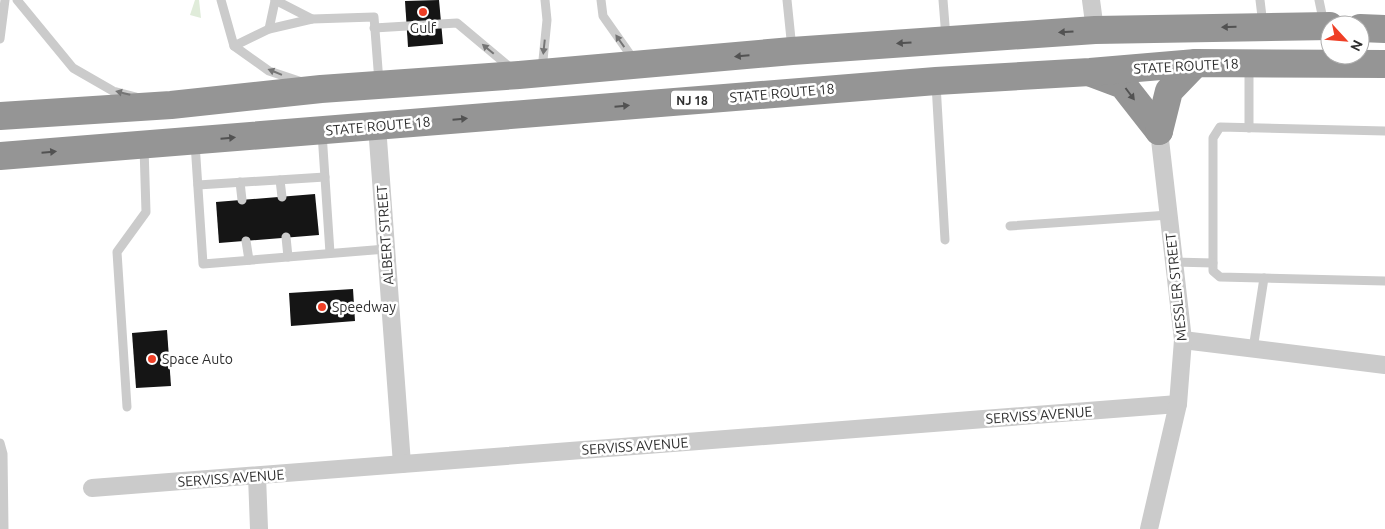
<svg xmlns="http://www.w3.org/2000/svg" width="1385" height="529" font-family="Ubuntu,sans-serif">
<style>
.green{fill:#e0ecda}
.building{fill:#151515}
.lines{fill:none;stroke-linecap:round;stroke-linejoin:round}
.lane{stroke:#cbcbcb;stroke-width:9}
.street{stroke:#cbcbcb;stroke-width:18}
.highway{stroke:#959595;stroke-width:28}
.oneway{fill:#525252}
.oneway2{fill:#757575}
.poi-dot{fill:#ef3f26;stroke:#fff;stroke-width:2}
.labels{text-anchor:middle;dominant-baseline:central;stroke-width:5;stroke-linejoin:round;paint-order:stroke}
.shield{fill:#fff;stroke:#6d6d6d;stroke-width:1}
.shield-label{font-size:12px;font-weight:bold;fill:#2e2e2e}
.poi-label{font-size:14px;fill:#2e2e2e;stroke:#fff;text-anchor:start}
.street-label{font-size:14px;fill:#2e2e2e;stroke:#fff}
</style>
<rect width="100%" height="100%" fill="#fff"/>
<!-- green -->
<path class="green" d="M 195,0 L 199,0 L 201,18 L 190,15 Z"/>
<!-- building -->
<g class="building">
<path d="M 439,0 L 443,44 L 408,47 L 405,1 Z"/>
<path d="M 315,194 L 319,235 L 219,243 L 216,202 Z"/>
<path d="M 353,289 L 355,321 L 291,326 L 289,293 Z"/>
<path d="M 167,330 L 171,386 L 136,388 L 132,333 Z"/>
</g>
<g class="lines">
<!-- lane -->
<g class="lane">
<path d="M 17,0 L 73,68 L 113,91 L 136,97"/>
<path d="M 221,0 L 234,46 L 269,71 L 302,82"/>
<path d="M 275,0 L 312,19"/>
<path d="M 601,0 L 603,16 L 634,60"/>
<path d="M 787,0 L 792,49"/>
<path d="M 943,0 L 946,38"/>
<path d="M 1260,0 L 1263,25"/>
<path d="M 1319,0 L 1324,24"/>
<path d="M 374,28 L 457,23 L 512,69"/>
<path d="M 269,29 L 275,1"/>
<path d="M 0,39 L 5,0"/>
<path d="M 234,46 L 269,29 L 312,19 L 374,17 L 379,82"/>
<path d="M 542,70 L 547,20 L 545,0"/>
<path d="M 936,84 L 945,240"/>
<path d="M 1249,128 L 1249,66"/>
<path d="M 1385,131 L 1220,127 L 1213,138 L 1213,271 L 1220,277 L 1385,281"/>
<path d="M 322,133 L 330,253"/>
<path d="M 195,143 L 203,264 L 386,249"/>
<path d="M 280,180 L 282,197"/>
<path d="M 240,182 L 242,200"/>
<path d="M 198,185 L 325,177"/>
<path d="M 1010,226 L 1169,215"/>
<path d="M 286,237 L 288,257"/>
<path d="M 246,241 L 249,260"/>
<path d="M 1174,262 L 1213,263"/>
<path d="M 1253,349 L 1264,278"/>
<path d="M 127,407 L 117,252 L 146,212 L 144,147"/>
<path d="M 0,443 L 3,454 L 4,529"/>
</g>
<!-- street -->
<g class="street">
<path d="M 1091,0 L 1095,30"/>
<path d="M 377,126 L 402,464"/>
<path d="M 1183,340 L 1385,365"/>
<path d="M 257,476 L 259,529"/>
<path d="M 92,488 L 1178,404"/>
<path d="M 1149,529 L 1178,404 L 1183,340 L 1159,131"/>
</g>
<!-- highway -->
<g class="highway">
<path d="M 1360,28 L 1385,29"/>
<path d="M 1091,73 L 1123,85 L 1159,131"/>
<path d="M 0,116 L 171,105 L 321,89 L 519,75 L 792,51 L 1095,30 L 1330,26"/>
<path d="M 1159,131 L 1169,91 L 1196,63"/>
<path d="M 0,156 L 936,81 L 1090,72 L 1196,63 L 1385,64"/>
</g>
</g>
<!-- one-way arrows -->
<defs><path id="oneway-solid" d="M-6-.8H1V-3.2L6.5 0L1 3.2V.8H-6Z" transform="scale(1.25)"/></defs>
<g class="oneway">
<use href="#oneway-solid" transform="translate(1229 27) rotate(179)"/>
<use href="#oneway-solid" transform="translate(1066 32) rotate(176)"/>
<use href="#oneway-solid" transform="translate(904 43) rotate(176)"/>
<use href="#oneway-solid" transform="translate(742 56) rotate(175)"/>
<use href="#oneway-solid" transform="translate(1130 94) rotate(53)"/>
<use href="#oneway-solid" transform="translate(622 106) rotate(-5)"/>
<use href="#oneway-solid" transform="translate(460 119) rotate(-5)"/>
<use href="#oneway-solid" transform="translate(228 138) rotate(-5)"/>
<use href="#oneway-solid" transform="translate(49 152) rotate(-5)"/>
</g>
<g class="oneway2">
<use href="#oneway-solid" transform="translate(620 41) rotate(-125)"/>
<use href="#oneway-solid" transform="translate(544 47) rotate(96)"/>
<use href="#oneway-solid" transform="translate(488 49) rotate(-140)"/>
<use href="#oneway-solid" transform="translate(275 72) rotate(-158)"/>
<use href="#oneway-solid" transform="translate(123 93) rotate(-166)"/>
</g>
<!-- markers -->
<g class="poi-dot">
<circle cx="423" cy="12" r="5"/>
<circle cx="322" cy="307" r="5"/>
<circle cx="152" cy="359" r="5"/>
</g>
<g class="labels">
<!-- shield labels -->
<rect class="shield" x="671" y="90.5" width="42" height="19" rx="4"/>
<g class="shield-label">
<text x="692" y="100">NJ 18</text>
</g>
<!-- poi labels -->
<g class="poi-label">
<text x="423" y="28" text-anchor="middle">Gulf</text>
<text x="332" y="307">Speedway</text>
<text x="162" y="359">Space Auto</text>
</g>
<!-- street labels -->
<g class="street-label">
<text transform="translate(1186 66) rotate(-3)">STATE ROUTE 18</text>
<text transform="translate(782 93) rotate(-5)">STATE ROUTE 18</text>
<text transform="translate(378 126) rotate(-5)">STATE ROUTE 18</text>
<text transform="translate(385 235) rotate(-94)">ALBERT STREET</text>
<text transform="translate(1176 287) rotate(-96)">MESSLER STREET</text>
<text transform="translate(1039 415) rotate(-4)">SERVISS AVENUE</text>
<text transform="translate(635 446) rotate(-4)">SERVISS AVENUE</text>
<text transform="translate(231 478) rotate(-4)">SERVISS AVENUE</text>
</g>
</g>
<!-- north arrow -->
<g transform="translate(1345 40) rotate(116)"><circle r="24" fill="#ffffff" stroke="#ababab"/>
<path d="M0-4L9 19L0 12L-9 19Z" fill="#ef3f26"/>
<text y="-8" font-size="14" font-weight="bold" text-anchor="middle" fill="#2e2e2e">N</text>
</g>
</svg>
